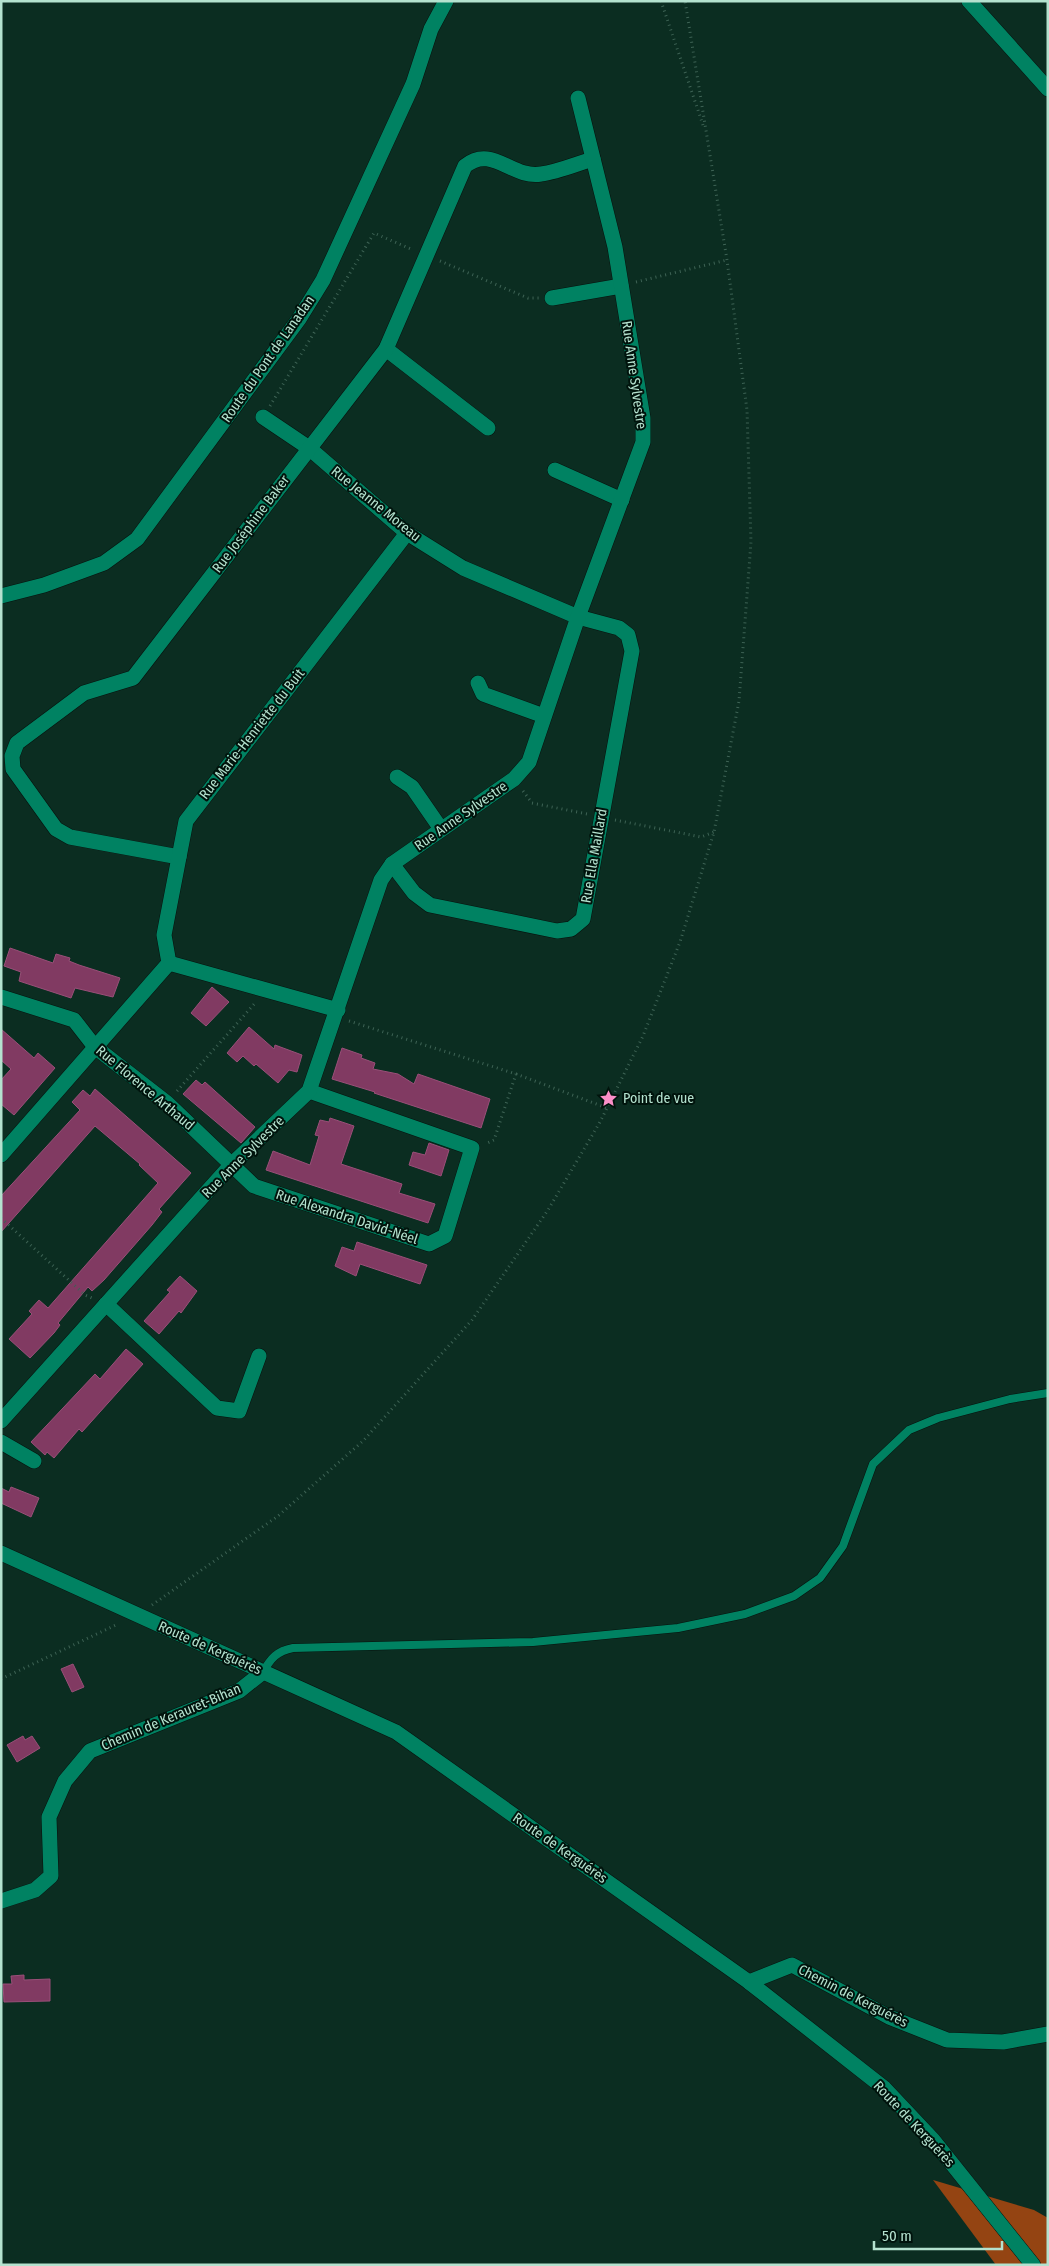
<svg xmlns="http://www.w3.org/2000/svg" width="1049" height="2266" font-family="'Fira Sans Condensed',sans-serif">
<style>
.forest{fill:#944412}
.building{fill:#813a62;stroke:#994f78}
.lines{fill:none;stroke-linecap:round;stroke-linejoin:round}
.lane-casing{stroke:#05120d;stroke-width:9}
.street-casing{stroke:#05120d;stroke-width:16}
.secondary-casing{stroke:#05120d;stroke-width:16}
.path{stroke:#3e6355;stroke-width:3;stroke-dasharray:1 4;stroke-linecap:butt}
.lane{stroke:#008262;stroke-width:8}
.street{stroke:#008262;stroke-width:15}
.secondary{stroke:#008262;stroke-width:15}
.labels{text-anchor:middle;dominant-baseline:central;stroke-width:4;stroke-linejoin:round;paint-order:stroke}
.street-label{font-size:14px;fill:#b4e2cf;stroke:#00130c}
.poi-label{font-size:14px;fill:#b4e2cf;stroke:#00130c;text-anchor:start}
</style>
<rect width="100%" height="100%" fill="#0b2d21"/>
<!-- forest -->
<path class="forest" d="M 933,2180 L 1034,2210 L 1048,2218 L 1048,2265 L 996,2265 Z"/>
<!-- building -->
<g class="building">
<path d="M 10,948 L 53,963 L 56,954 L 70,958 L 69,961 L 79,965 L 120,978 L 113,997 L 75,988 L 71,998 L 19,981 L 21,972 L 4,966 Z"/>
<path d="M 212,987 L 229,1002 L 206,1026 L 191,1013 Z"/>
<path d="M 249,1027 L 274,1049 L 275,1045 L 302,1055 L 297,1072 L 289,1070 L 278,1083 L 256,1064 L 254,1066 L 243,1056 L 237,1062 L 227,1053 Z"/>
<path d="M 1,1029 L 34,1058 L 38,1053 L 55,1068 L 14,1115 L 1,1104 L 1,1080 L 11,1069 L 1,1060 Z"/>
<path d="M 342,1048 L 362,1055 L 361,1058 L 375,1063 L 373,1069 L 398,1074 L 414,1084 L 418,1074 L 490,1099 L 481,1128 L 374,1093 L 375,1092 L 332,1079 Z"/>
<path d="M 196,1080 L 202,1085 L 205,1082 L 255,1127 L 241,1143 L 183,1094 Z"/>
<path d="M 95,1089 L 191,1173 L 159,1209 L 162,1212 L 152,1225 L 104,1280 L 92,1291 L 88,1287 L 58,1323 L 60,1325 L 54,1333 L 30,1358 L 9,1339 L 32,1314 L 29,1311 L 39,1300 L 48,1308 L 158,1183 L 139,1165 L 140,1164 L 95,1126 L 1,1232 L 1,1196 L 80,1110 L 72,1102 L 83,1090 L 90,1096 Z"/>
<path d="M 330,1118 L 354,1126 L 341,1164 L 402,1184 L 399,1193 L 435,1204 L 428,1223 L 266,1170 L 273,1151 L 310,1165 L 319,1136 L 315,1135 L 320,1120 L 329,1122 Z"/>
<path d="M 429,1143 L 449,1150 L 441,1176 L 409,1165 L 413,1152 L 425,1155 Z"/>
<path d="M 357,1242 L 427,1265 L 420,1284 L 360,1264 L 356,1276 L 335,1266 L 342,1247 L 354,1251 Z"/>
<path d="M 180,1276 L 197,1291 L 181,1313 L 179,1311 L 159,1334 L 144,1321 L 170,1292 L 167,1290 Z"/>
<path d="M 126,1349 L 143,1364 L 82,1432 L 79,1429 L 54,1458 L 47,1452 L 45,1455 L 31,1442 L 95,1374 L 100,1379 Z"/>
<path d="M 11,1487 L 39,1498 L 31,1517 L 1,1503 L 1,1488 L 9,1492 Z"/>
<path d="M 73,1664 L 84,1687 L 72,1692 L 61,1669 Z"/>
<path d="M 23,1736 L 25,1740 L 32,1736 L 40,1748 L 17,1762 L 7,1745 Z"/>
<path d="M 24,1975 L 24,1980 L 50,1979 L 50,2001 L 4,2002 L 3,1984 L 12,1984 L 11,1976 Z"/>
</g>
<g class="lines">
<defs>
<path id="lane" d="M 263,1672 C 271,1658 277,1651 293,1648 L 533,1642 L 678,1628 L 745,1614 L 794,1596 L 820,1578 L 843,1546 L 873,1464 L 909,1430 L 938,1418 L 1010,1399 L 1048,1393"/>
<g id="street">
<path d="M 552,298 L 621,286"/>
<path d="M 386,349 L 488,428"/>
<path d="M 263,417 L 309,448 L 407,533 L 463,568 L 578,617 L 619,628 L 628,635 L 632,651 L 583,919 L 571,929 L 557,931 L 430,905 L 414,893 L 392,864"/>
<path d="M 555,470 L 622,500"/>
<path d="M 1,596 L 44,585 L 104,563 L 137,539 L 299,319 L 323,280 L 413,84 L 431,29 L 446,1"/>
<path d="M 478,683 L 483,694 L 544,716"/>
<path d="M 397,777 L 412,787 L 441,829"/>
<path d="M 179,857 L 70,837 L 56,829 L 13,769 L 12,756 L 17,743 L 84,693 L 133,678 L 386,349 L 465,166 C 492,144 512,179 541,174 C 558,172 576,164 593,159"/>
<path d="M 169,963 L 164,935 L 186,821 L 407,533"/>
<path d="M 1,997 L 74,1020 L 95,1047 L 167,1103 L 254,1186 L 429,1244 L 445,1236 L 472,1148 L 309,1091"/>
<path d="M 1,1155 L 169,963 L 338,1010"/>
<path d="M 106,1304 L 217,1408 L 239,1411 L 259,1356"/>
<path d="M 1,1421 L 231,1165 L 309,1091 L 381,880 L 392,864 L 514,779 L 529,762 L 578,617 L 643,442 L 643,418 L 615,247 L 578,98"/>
<path d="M 1,1442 L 34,1461"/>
<path d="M 1,1901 L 35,1890 L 51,1876 L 49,1817 L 65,1781 L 90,1751 L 239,1691 L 263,1672"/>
<path d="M 749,1982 L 792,1965 L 889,2017 L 947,2040 L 1003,2042 L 1048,2034"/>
</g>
<g id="secondary">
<path d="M 969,1 L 1048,89"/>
<path d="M 1,1553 L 396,1732 L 749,1982 L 884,2088 L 933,2140 L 1033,2265"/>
</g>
</defs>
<!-- lane casing -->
<use href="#lane" class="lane-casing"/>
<!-- street casing -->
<use href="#street" class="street-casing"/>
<!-- secondary casing -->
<use href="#secondary" class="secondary-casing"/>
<!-- path -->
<g class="path">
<path d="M 661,1 L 704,128"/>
<path d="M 440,261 L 528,298 L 539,298"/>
<path d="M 636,282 L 727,260"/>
<path d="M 270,406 L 374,233 L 413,250"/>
<path d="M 523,791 L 532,803 L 587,814"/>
<path d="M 615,820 L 701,837 L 714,832"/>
<path d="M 349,1021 L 516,1074 L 494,1140 L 485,1144"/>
<path d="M 516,1074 L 607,1108"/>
<path d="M 177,1091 L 256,1002"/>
<path d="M 1,1218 L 85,1295 L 92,1298"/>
<path d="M 152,1605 L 278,1516 L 363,1441 L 472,1320 L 548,1210 L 600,1122 L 643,1036 L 680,942 L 714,832 L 739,701 L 751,542 L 747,410 L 727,260 L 685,1"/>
<path d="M 1,1679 L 118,1624"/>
</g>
<!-- lane -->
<use href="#lane" class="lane"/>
<!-- street -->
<use href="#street" class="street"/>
<!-- secondary -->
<use href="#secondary" class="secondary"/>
</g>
<!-- icons -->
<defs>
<symbol id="sight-bare" viewBox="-9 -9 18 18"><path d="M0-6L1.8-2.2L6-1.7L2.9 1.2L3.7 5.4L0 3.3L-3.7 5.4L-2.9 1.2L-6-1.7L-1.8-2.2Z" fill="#fa8fc8" stroke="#00130c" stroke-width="2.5" paint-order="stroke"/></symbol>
</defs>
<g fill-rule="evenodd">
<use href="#sight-bare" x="596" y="1086" width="25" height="25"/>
</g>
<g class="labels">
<!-- street labels -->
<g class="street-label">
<text transform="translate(268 359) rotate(-55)">Route du Pont de Lanadan</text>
<text transform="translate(634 375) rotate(82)">Rue Anne Sylvestre</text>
<text transform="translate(376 504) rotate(39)">Rue Jeanne Moreau</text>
<text transform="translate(251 524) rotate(-53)">Rue Joséphine Baker</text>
<text transform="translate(252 734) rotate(-52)">Rue Marie-Henriette du Buit</text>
<text transform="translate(461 816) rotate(-35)">Rue Anne Sylvestre</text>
<text transform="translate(594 856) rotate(-80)">Rue Ella Maillard</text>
<text transform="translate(145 1088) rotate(40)">Rue Florence Arthaud</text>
<text transform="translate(243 1157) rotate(-45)">Rue Anne Sylvestre</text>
<text transform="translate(347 1217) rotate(18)">Rue Alexandra David-Néel</text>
<text transform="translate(210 1648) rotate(24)">Route de Kerguérès</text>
<text transform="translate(171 1717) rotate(-23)">Chemin de Kerauret-Bihan</text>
<text transform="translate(560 1848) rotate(35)">Route de Kerguérès</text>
<text transform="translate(853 1996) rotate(27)">Chemin de Kerguérès</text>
<text transform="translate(914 2124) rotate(47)">Route de Kerguérès</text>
</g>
<!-- poi labels -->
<g class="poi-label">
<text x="623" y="1098">Point de vue</text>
</g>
</g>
<!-- border -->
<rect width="1049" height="2266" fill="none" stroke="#b4e2cf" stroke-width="5"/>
<!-- scale -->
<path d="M874 2241v8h128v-8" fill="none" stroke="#b4e2cf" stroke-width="2.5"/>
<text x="882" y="2241" font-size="15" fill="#b4e2cf" stroke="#00130c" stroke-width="4" paint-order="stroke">50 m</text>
</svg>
